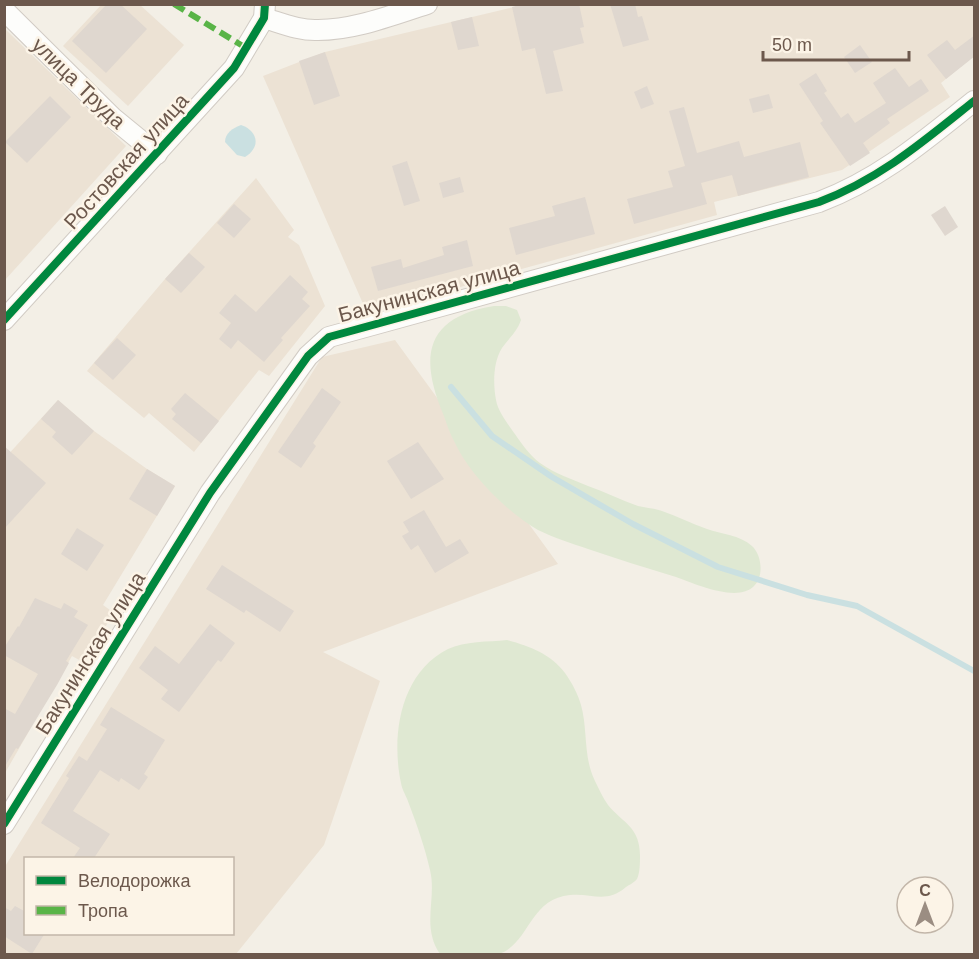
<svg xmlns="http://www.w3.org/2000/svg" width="979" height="959" font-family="Arial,sans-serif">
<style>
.residential{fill:#ece2d4;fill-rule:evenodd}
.green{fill:#dfe8d2}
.water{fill:#cae0e1}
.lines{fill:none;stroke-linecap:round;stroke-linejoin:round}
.stream{stroke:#cae0e1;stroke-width:6}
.building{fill:#dfd7cf}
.street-casing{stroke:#d1cbc4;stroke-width:22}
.street{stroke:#fdfdfb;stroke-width:20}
.quiet{stroke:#59b447;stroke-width:6;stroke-dasharray:12 6;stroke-linecap:butt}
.cycleway-casing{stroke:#fcf4e7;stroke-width:11}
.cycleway{stroke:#00873e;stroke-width:8}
.labels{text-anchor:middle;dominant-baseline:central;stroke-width:5;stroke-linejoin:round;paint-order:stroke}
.street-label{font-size:21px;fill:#6c584c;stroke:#fcf4e7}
</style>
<rect width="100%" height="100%" fill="#f3efe6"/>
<!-- residential -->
<g class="residential">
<path d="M 102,4 L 140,5 L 184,45 L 128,106 L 63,46 Z"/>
<path d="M 523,5 L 974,5 L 974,56 L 941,83 L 950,97 L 842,170 L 714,202 L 717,215 L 500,275 L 368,315 L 263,76 L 325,52 Z"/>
<path d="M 5,29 L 126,146 L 5,280 Z"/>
<path d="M 256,178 L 294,230 L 288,237 L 299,245 L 325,306 L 269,376 L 259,370 L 194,452 L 149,413 L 144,418 L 87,371 L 165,279 Z"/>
<path d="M 395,340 L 558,564 L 323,652 L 380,681 L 324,845 L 236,954 L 5,954 L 4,868 L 322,357 ZM 26,858 L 232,858 L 232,934 L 26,934 Z"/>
<path d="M 58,400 L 94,431 L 147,469 L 175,486 L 103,605 L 114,613 L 83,662 L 72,656 L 5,773 L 5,458 Z"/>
</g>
<!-- green -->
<g class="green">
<path d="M 494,306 L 506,306 L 517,310 L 521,320 C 517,332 509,338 502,348 C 493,362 493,384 496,400 C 498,411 506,421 512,430 C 520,441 529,455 540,463 C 555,474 572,479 588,486 C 605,492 621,500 638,506 C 646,508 654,508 662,511 C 677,516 692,524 707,529 C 721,534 740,535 752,546 C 762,555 764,577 754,586 C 738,603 695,584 676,577 C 647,568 617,559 588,549 C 571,543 554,538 538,530 C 507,512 470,475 455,443 C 450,434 447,425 444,416 C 419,358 424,317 494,306 Z"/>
<path d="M 507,640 C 529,646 551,654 565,673 C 572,683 578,694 581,705 C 588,730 583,757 595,781 C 599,789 603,798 608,805 C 624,824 640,827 640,856 C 640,862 640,873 637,879 C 635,882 629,885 626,887 C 606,904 593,893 570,895 C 529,899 530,943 499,954 C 491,957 452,955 440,954 C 421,926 437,899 430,870 C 425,848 417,825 409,804 C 407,797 402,790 401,783 C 391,736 400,673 448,649 C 465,641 488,642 507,640 Z"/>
</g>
<!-- water -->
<path class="water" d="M 241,125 C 257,130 262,147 245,157 L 237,155 L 225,142 C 225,133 233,128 241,125 Z"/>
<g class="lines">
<!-- stream -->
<path class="stream" d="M 451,387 L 492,436 L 552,477 L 633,524 L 718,567 L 807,595 L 857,606 L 974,671"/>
</g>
<!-- building -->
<g class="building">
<path d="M 107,4 L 120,4 L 147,29 L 106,73 L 72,41 Z"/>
<path d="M 523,4 L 579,4 L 584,27 L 580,28 L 584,43 L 553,51 L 563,91 L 546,94 L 535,48 L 522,51 L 512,7 Z"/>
<path d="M 610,4 L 635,4 L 638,17 L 642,16 L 649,40 L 623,47 Z"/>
<path d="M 472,17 L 479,46 L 458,50 L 451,22 Z"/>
<path d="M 975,35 L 975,56 L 946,79 L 927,55 L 947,40 L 955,50 Z"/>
<path d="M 860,45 L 872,62 L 855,73 L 844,57 Z"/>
<path d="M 325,52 L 340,96 L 314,105 L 299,61 Z"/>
<path d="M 895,68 L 909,87 L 921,79 L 929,91 L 887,119 L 890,123 L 863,143 L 870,153 L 850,166 L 820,123 L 823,121 L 799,84 L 816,73 L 827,91 L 824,93 L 841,118 L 848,113 L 855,123 L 886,103 L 873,83 Z"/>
<path d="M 647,86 L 654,104 L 641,109 L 634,92 Z"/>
<path d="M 769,94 L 773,108 L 753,113 L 749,99 Z"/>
<path d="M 50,96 L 71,117 L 27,163 L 5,142 Z"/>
<path d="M 684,107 L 697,153 L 739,141 L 744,157 L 800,142 L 809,177 L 738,196 L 732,175 L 701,183 L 707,204 L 634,224 L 627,199 L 673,187 L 668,171 L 685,166 L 669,111 Z"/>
<path d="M 407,161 L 420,201 L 404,206 L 392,166 Z"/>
<path d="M 460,177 L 464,192 L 443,198 L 439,183 Z"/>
<path d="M 585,197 L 595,234 L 516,255 L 509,228 L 555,216 L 552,206 Z"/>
<path d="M 234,204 L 251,219 L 234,238 L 217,223 Z"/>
<path d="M 945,206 L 958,227 L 945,236 L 931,215 Z"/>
<path d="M 467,240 L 473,266 L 378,291 L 371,267 L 401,259 L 403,268 L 444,255 L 442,247 Z"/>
<path d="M 189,253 L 205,267 L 181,293 L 165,279 Z"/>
<path d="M 290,275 L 308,292 L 302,299 L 310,306 L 281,338 L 283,340 L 264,362 L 238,340 L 231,349 L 219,339 L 231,323 L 219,313 L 235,294 L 256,312 Z"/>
<path d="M 117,338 L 136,355 L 113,380 L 94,363 Z"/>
<path d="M 322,388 L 341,402 L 313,443 L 316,446 L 301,468 L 278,452 Z"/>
<path d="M 185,393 L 219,421 L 201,443 L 172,419 L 176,414 L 171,409 Z"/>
<path d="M 58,400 L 94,431 L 72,455 L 52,437 L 56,432 L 41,419 Z"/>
<path d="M 418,442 L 444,479 L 411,499 L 387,461 Z"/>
<path d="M 4,446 L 46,483 L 4,529 Z"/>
<path d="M 147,469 L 175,486 L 157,516 L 129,499 Z"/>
<path d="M 424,510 L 446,547 L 460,539 L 469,553 L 435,573 L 418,545 L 411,550 L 402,536 L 409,532 L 403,522 Z"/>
<path d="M 77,528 L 104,545 L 87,571 L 61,554 Z"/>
<path d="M 222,565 L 294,611 L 280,632 L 246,610 L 244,613 L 206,589 Z"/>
<path d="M 35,598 L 61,609 L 64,603 L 78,611 L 74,617 L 88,625 L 66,661 L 69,663 L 57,685 L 18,749 L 16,748 L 4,768 L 4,708 L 15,714 L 38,674 L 4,655 L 4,648 L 18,626 L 19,627 Z"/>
<path d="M 210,624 L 235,643 L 221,662 L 218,660 L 179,712 L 161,699 L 168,690 L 139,668 L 155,646 L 179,664 Z"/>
<path d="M 111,707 L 165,740 L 144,774 L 148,777 L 139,790 L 121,778 L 119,782 L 100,770 L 73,811 L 110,834 L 94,858 L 73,858 L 80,848 L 41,823 L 69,778 L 66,776 L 79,756 L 87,761 L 107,729 L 100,725 Z"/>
<path d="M 15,906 L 26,912 L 26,933 L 45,933 L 32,954 L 4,936 L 4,907 L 11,911 Z"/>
</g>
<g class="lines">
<defs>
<g id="street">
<path d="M 4,10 L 113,118 L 157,154"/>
<path d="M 264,18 C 281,23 300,31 318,30 C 355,30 392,15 427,4"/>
<path d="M 4,320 L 234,68 L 264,18 L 265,4"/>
<path d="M 4,824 L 210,493 L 308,356 L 329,337 L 819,202 C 880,179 924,141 974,101"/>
</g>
</defs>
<!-- street casing -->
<use href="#street" class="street-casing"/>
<!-- street -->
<use href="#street" class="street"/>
<!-- quiet -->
<path class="quiet" d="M 174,4 L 246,48"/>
<defs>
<g id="cycleway">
<path d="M 4,320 L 234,68 L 264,18 L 265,4"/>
<path d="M 4,824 L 210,493 L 308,356 L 329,337 L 819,202 C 880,179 924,141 974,101"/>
</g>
</defs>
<!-- cycleway casing -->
<use href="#cycleway" class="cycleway-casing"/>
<!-- cycleway -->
<use href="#cycleway" class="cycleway"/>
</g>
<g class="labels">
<!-- street labels -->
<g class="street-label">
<text transform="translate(79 83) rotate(44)">улица Труда</text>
<text transform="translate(126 161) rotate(-48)">Ростовская улица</text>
<text transform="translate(429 291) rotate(-15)">Бакунинская улица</text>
<text transform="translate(90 653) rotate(-58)">Бакунинская улица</text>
</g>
</g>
<!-- border -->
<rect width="979" height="959" fill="none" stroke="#6c584c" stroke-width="12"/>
<!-- legend -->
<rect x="24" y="857" width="210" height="78" fill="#fcf4e7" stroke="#c2b6a9" stroke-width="1.5"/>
<rect x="36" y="876" width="30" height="9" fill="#00873e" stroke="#c2b6a9" stroke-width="1.5"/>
<text x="78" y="887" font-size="18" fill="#6c584c">Велодорожка</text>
<rect x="36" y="906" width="30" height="9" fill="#59b447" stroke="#c2b6a9" stroke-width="1.5"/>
<text x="78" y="917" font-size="18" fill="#6c584c">Тропа</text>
<!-- north arrow -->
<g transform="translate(925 905)"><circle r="28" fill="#fcf4e7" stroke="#c2b6a9" stroke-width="1.5"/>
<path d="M0-4.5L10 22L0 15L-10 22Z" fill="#9b8d82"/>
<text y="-9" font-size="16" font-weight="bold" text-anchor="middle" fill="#6c584c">С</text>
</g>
<!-- scale -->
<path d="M763 51v9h146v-9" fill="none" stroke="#6c584c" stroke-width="3"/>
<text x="772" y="51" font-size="18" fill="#6c584c" stroke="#fcf4e7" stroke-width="4.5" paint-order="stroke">50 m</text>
</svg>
